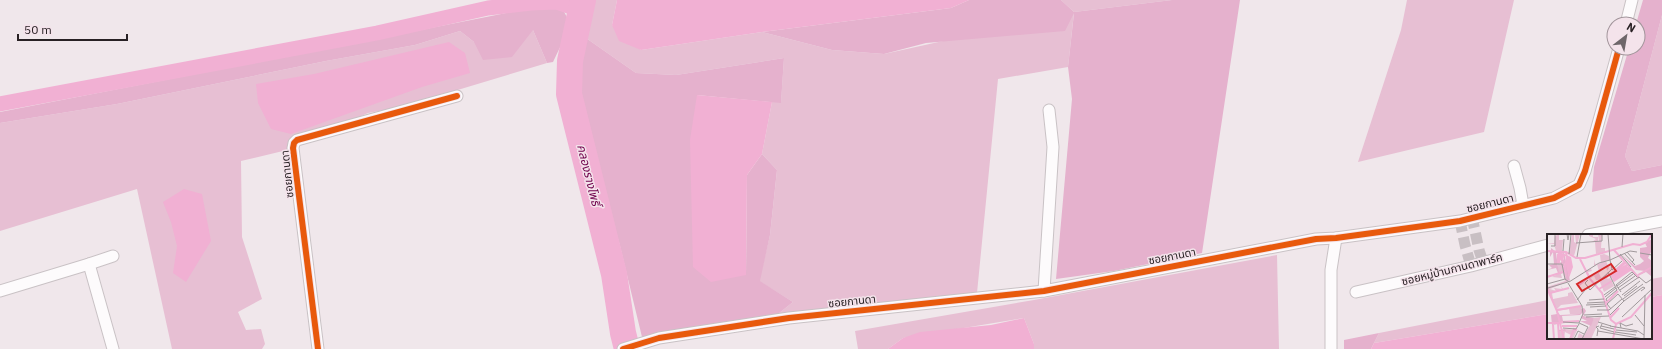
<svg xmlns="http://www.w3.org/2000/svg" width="1662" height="349" font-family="'IBM Plex Sans','Noto Sans Thai',sans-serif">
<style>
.green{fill:#e7bfd3}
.forest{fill:#e5b1cd}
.water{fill:#f1b0d3}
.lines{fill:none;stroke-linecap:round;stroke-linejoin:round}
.canal{stroke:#f1b0d3;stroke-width:15}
.river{stroke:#f1b0d3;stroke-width:26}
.street-tunnel{stroke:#c8bfc3;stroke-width:11;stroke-dasharray:11 5.5;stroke-linecap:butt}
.street-casing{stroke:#c9c2c5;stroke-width:13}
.street{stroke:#fdfbfc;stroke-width:11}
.cycleway-casing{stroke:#f4e3eb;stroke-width:8}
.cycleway{stroke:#e8590c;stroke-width:6}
.labels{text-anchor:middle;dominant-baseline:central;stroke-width:3;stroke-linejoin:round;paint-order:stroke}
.street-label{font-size:11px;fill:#282124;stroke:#f4e3eb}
.water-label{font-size:12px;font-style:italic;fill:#6f004b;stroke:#f4e3eb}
.inset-river{fill:none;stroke:#f1b0d3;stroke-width:2}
.inset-road{fill:none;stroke:#a0989b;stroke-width:1}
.view{fill:#d62828;fill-opacity:0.15;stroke:#d62828;stroke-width:2}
.inset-edge{fill:none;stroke:#282124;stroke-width:2}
</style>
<rect width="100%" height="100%" fill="#f0e7eb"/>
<!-- green -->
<g class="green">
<path d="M 592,0 L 617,0 L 612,25 L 641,50 L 762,32 L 832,50 L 884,54 L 1074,12 L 1061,0 L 1172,0 L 1074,12 L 1068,67 L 998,79 L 977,293 L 778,314 L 793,302 L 759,281 L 770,235 L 777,170 L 762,154 L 772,102 L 781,102 L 784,58 L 676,75 L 636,73 L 586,38 Z"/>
<path d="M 1407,0 L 1514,0 L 1484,132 L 1358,162 L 1401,30 Z"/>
<path d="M 1662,15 L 1662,165 L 1632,171 L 1625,156 Z"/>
<path d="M 533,30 L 547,63 L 401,107 L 368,113 L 283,151 L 241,161 L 242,237 L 262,299 L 238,312 L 246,330 L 261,329 L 265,344 L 262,349 L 172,349 L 137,189 L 0,231 L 0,123 L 117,104 L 326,61 L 415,45 L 460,31 L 474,42 Z"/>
<path d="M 1277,255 L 1279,349 L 1034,349 L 1034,344 L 1024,318 L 903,338 L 888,349 L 858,349 L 855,331 L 1034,300 Z"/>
<path d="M 1662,277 L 1662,295 L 1651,297 L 1651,279 Z"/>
<path d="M 1548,300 L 1548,314 L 1374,343 L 1379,333 Z"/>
</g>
<!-- forest -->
<g class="forest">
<path d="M 969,0 L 1061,0 L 1074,12 L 1172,0 L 1240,0 L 1202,253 L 1114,271 L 1056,279 L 1072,99 L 1068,67 L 1074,13 L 1065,31 L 926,43 L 884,54 L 832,50 L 762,32 L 951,8 Z"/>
<path d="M 1643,0 L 1662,0 L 1662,15 L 1625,156 L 1632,171 L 1662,165 L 1662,176 L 1592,192 L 1594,167 L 1629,48 L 1638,48 L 1638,24 L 1636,24 Z"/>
<path d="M 562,8 L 569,21 L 563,41 L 553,62 L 547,63 L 533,30 L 512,57 L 483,60 L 474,42 L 460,31 L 415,45 L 326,61 L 117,104 L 0,123 L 0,112 L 335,47 L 527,9 Z"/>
<path d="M 586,38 L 636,73 L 676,75 L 784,58 L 781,103 L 697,95 L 746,275 L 747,175 L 762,154 L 777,170 L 770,235 L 760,281 L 793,302 L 778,314 L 642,337 L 620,246 L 578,96 L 581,62 Z"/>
<path d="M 1379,333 L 1371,349 L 1344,349 L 1344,340 Z"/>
</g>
<!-- water -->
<g class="water">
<path d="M 617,0 L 969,0 L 951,8 L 762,32 L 641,50 L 619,41 L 612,25 Z"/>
<path d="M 449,42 L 465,53 L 470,73 L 422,87 L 291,134 L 271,129 L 258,103 L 256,84 L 314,74 Z"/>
<path d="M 697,95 L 772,102 L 762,154 L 747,175 L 746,275 L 711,282 L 693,267 L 690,140 Z"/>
<path d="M 184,189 L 202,194 L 211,241 L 186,282 L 173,273 L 177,246 L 171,222 L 163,202 Z"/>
<path d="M 1662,295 L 1662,349 L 1371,349 L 1374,343 L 1548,314 L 1548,338 L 1651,338 L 1651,297 Z"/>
<path d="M 1024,318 L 1034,344 L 1034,349 L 888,349 L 903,338 L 920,332 L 991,325 Z"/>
</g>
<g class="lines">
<!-- canal -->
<path class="canal" d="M 0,104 L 377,33 L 488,8 L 531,3 L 556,2 L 580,10"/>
<!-- river -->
<path class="river" d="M 583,0 L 570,61 L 569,94 L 614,274 L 623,333 L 627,349"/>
<!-- street-tunnel -->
<g class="street-tunnel">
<path d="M 1472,217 L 1479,250 L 1483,262"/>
<path d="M 1460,221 L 1465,245 L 1471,266"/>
</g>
<defs>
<g id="street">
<path d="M 1626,24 L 1632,0"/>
<path d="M 1514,166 L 1520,188 L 1523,205"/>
<path d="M 1588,235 L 1662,221"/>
<path d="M 89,264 L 113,349"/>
<path d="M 0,291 L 89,264 L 113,256"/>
<path d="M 1044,291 L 1053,147 L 1049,110"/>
<path d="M 1356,292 L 1471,266 L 1548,245"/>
<path d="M 318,349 L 293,148 L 294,143 L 297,140 L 457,96"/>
<path d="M 623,349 L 659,338 L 789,318 L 1044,291 L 1316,239 L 1336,238 L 1460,221 L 1554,198 L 1579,185 L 1585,171 L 1619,48"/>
<path d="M 1331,349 L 1331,270 L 1336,238"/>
</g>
</defs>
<!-- street casing -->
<use href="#street" class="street-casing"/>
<!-- street -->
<use href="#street" class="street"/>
<defs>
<g id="cycleway">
<path d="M 318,349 L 293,148 L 294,143 L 297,140 L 457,96"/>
<path d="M 623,349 L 659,338 L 789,318 L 1044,291 L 1316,239 L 1336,238 L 1460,221 L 1554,198 L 1579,185 L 1585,171 L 1619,48"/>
</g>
</defs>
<!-- cycleway casing -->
<use href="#cycleway" class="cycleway-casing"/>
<!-- cycleway -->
<use href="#cycleway" class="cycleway"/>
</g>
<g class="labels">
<!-- street labels -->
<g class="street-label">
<text transform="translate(287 174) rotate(-96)">ซอยกานดา</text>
<text transform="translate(1490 203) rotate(-14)">ซอยกานดา</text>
<text transform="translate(1172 256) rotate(-11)">ซอยกานดา</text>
<text transform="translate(1452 269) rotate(-14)">ซอยหมู่บ้านกานดาพาร์ค</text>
<text transform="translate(852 301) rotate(-6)">ซอยกานดา</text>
</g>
<!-- water labels -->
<g class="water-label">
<text transform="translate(589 175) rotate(76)">คลองรางโพธิ์</text>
</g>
</g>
<!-- overview -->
<g transform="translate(1547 234)">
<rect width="105" height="105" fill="#f0e7eb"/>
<path d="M 12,0 L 12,6 L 16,6 L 15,17 L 9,17 L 7,10 L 0,9 L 7,9 L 8,2 ZM 25,0 L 27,0 L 27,8 L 29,9 L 28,0 L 33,0 L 27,22 L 22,19 ZM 42,0 L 46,0 L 46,3 L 51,3 L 51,7 L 52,7 L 51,0 L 55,0 L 54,14 L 58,14 L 58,18 L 49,20 L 48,8 L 45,8 L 49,5 L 42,2 ZM 57,20 L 62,22 L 63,26 L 59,27 L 62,34 L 60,37 L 59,32 L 52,39 L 54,44 L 60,40 L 62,41 L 60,45 L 63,44 L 67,52 L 57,58 L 52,46 L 49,46 L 47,42 L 44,44 L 43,44 L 39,37 L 44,35 L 45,37 L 41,38 L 43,43 L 52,38 L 50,30 L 47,32 L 47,25 L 48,30 L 54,29 L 53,21 ZM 11,29 L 15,30 L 22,47 L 3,55 L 9,57 L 7,54 L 15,55 L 14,52 L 16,55 L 23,54 L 5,59 L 6,65 L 21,62 L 21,59 L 25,58 L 31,69 L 14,71 L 10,75 L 35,72 L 33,80 L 23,80 L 22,75 L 10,77 L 0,53 L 18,47 L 16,39 L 14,40 L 15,44 L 5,43 L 11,40 ZM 54,83 L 44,105 L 30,105 L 32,99 L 37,102 L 47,84 ZM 17,95 L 30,96 L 26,105 L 22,105 L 24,101 L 18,98 L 17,105 L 12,105 L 12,97 L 18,97 Z" fill="#e7bfd3"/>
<path d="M 105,5 L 105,16 L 101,24 L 105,27 L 104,42 L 99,38 L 91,42 L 98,37 L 89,36 L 74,20 L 88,32 L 93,30 L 97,27 L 93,23 L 93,14 L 100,13 L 98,9 L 95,11 L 93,11 ZM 4,14 L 9,18 L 17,18 L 23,47 L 19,45 L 18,29 L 16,34 L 13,29 L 17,25 L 16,19 L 9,19 L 12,40 L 0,43 L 11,39 L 9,34 L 0,36 L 5,34 L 2,31 L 7,30 L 6,18 L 3,23 L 3,17 L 0,17 L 4,17 ZM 37,74 L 39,77 L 36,82 L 47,84 L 44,92 L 33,87 L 40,87 L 34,84 L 36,78 L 33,81 L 15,82 L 16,87 L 31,87 L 12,90 L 12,96 L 18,95 L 19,97 L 12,97 L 12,105 L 11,90 L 5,91 L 4,81 L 10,80 L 9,76 L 13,81 L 33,80 L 34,75 Z" fill="#e5b1cd"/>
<path d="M 13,18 L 24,23 L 26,33 L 22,44 L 19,31 L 20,44 L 16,34 L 20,22 L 17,22 L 16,29 L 13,26 L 13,29 L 10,30 L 10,20 ZM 76,28 L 78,29 L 74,33 L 78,31 L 85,36 L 67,48 L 65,45 L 69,41 L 64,44 L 63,40 Z" fill="#f1b0d3"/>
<path class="inset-river" d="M 67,16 L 92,44M 0,17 L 19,18 L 29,24 L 38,24 L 86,10 L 93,11 L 100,8 L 105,0M 19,18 L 21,32M 33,25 L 43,45 L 55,59 L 64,86 L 69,90 L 66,105M 91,41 L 105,33M 64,42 L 78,29M 0,43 L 16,38M 65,44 L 80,31M 31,52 L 42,43M 0,54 L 10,77 L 17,105M 52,55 L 65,47M 3,59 L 22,54M 59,69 L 71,57M 10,76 L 34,72M 63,84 L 72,74M 14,88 L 32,87M 0,89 L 14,89M 11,89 L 12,105M 69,90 L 84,83 L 105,59M 6,91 L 7,105M 15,92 L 30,92M 23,105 L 27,95 L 30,96"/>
<path class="inset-road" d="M 20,0 L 21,6 L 22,0M 29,9 L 55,7 L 55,0M 4,12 L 8,12 L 8,0M 75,13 L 76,0M 16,17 L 17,5M 80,18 L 87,26 L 85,28M 77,19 L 88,31M 93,19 L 105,21M 22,20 L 24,0M 73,20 L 84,33M 30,23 L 34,0M 63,26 L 83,17 L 90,18M 0,30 L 15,30 L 18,45 L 22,48 L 52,29 L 63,26 L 61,0M 65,36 L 75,27M 41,46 L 38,49 L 43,56 L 65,35 L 63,26M 21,49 L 35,72 L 36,80 L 32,89 L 41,93 L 35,105M 0,50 L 18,45M 70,52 L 86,40M 1,54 L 21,48M 71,54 L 88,42M 73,56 L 92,43 L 99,49 L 105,45M 74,58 L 69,51 L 85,38 L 90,43M 57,61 L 68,53M 75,61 L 93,47M 77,62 L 90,52M 58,63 L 69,54M 76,65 L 96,50M 30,66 L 38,56M 42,66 L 57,65M 60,67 L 59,65 L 70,56 L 61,38M 77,67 L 96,53 L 98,54 L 94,57M 40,69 L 58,68M 39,71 L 58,70M 43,73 L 59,72M 64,75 L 60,70 L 71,60M 50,76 L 62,76 L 75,65M 37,81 L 55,80M 63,81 L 77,67 L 71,60M 88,81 L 97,92M 39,83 L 62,82M 75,83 L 105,55M 16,88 L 32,89M 51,88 L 64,92M 55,90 L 53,94 L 67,98M 54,92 L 67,95M 63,92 L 91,97 L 97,101M 16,94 L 29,95 L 32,90M 74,94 L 73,89 L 79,92 L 86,90M 69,96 L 90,98M 51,97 L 97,105M 68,98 L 89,101M 50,102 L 51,95 L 49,93 L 52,92M 27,105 L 31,97 L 37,100M 97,105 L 98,61"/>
<path class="view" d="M 64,30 L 69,37 L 35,57 L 30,50 Z"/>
<rect width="105" height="105" class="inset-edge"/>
</g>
<!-- north arrow -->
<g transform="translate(1626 36) rotate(31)"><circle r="19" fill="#f4e3eb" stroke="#a2959b"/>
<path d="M0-3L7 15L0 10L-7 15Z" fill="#6e666a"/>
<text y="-6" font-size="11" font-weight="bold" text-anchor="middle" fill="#282124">N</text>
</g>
<!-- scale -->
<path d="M18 34v6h109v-6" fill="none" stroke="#282124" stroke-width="2"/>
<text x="24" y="34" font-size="12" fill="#282124" stroke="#f4e3eb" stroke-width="3" paint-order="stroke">50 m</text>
</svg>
